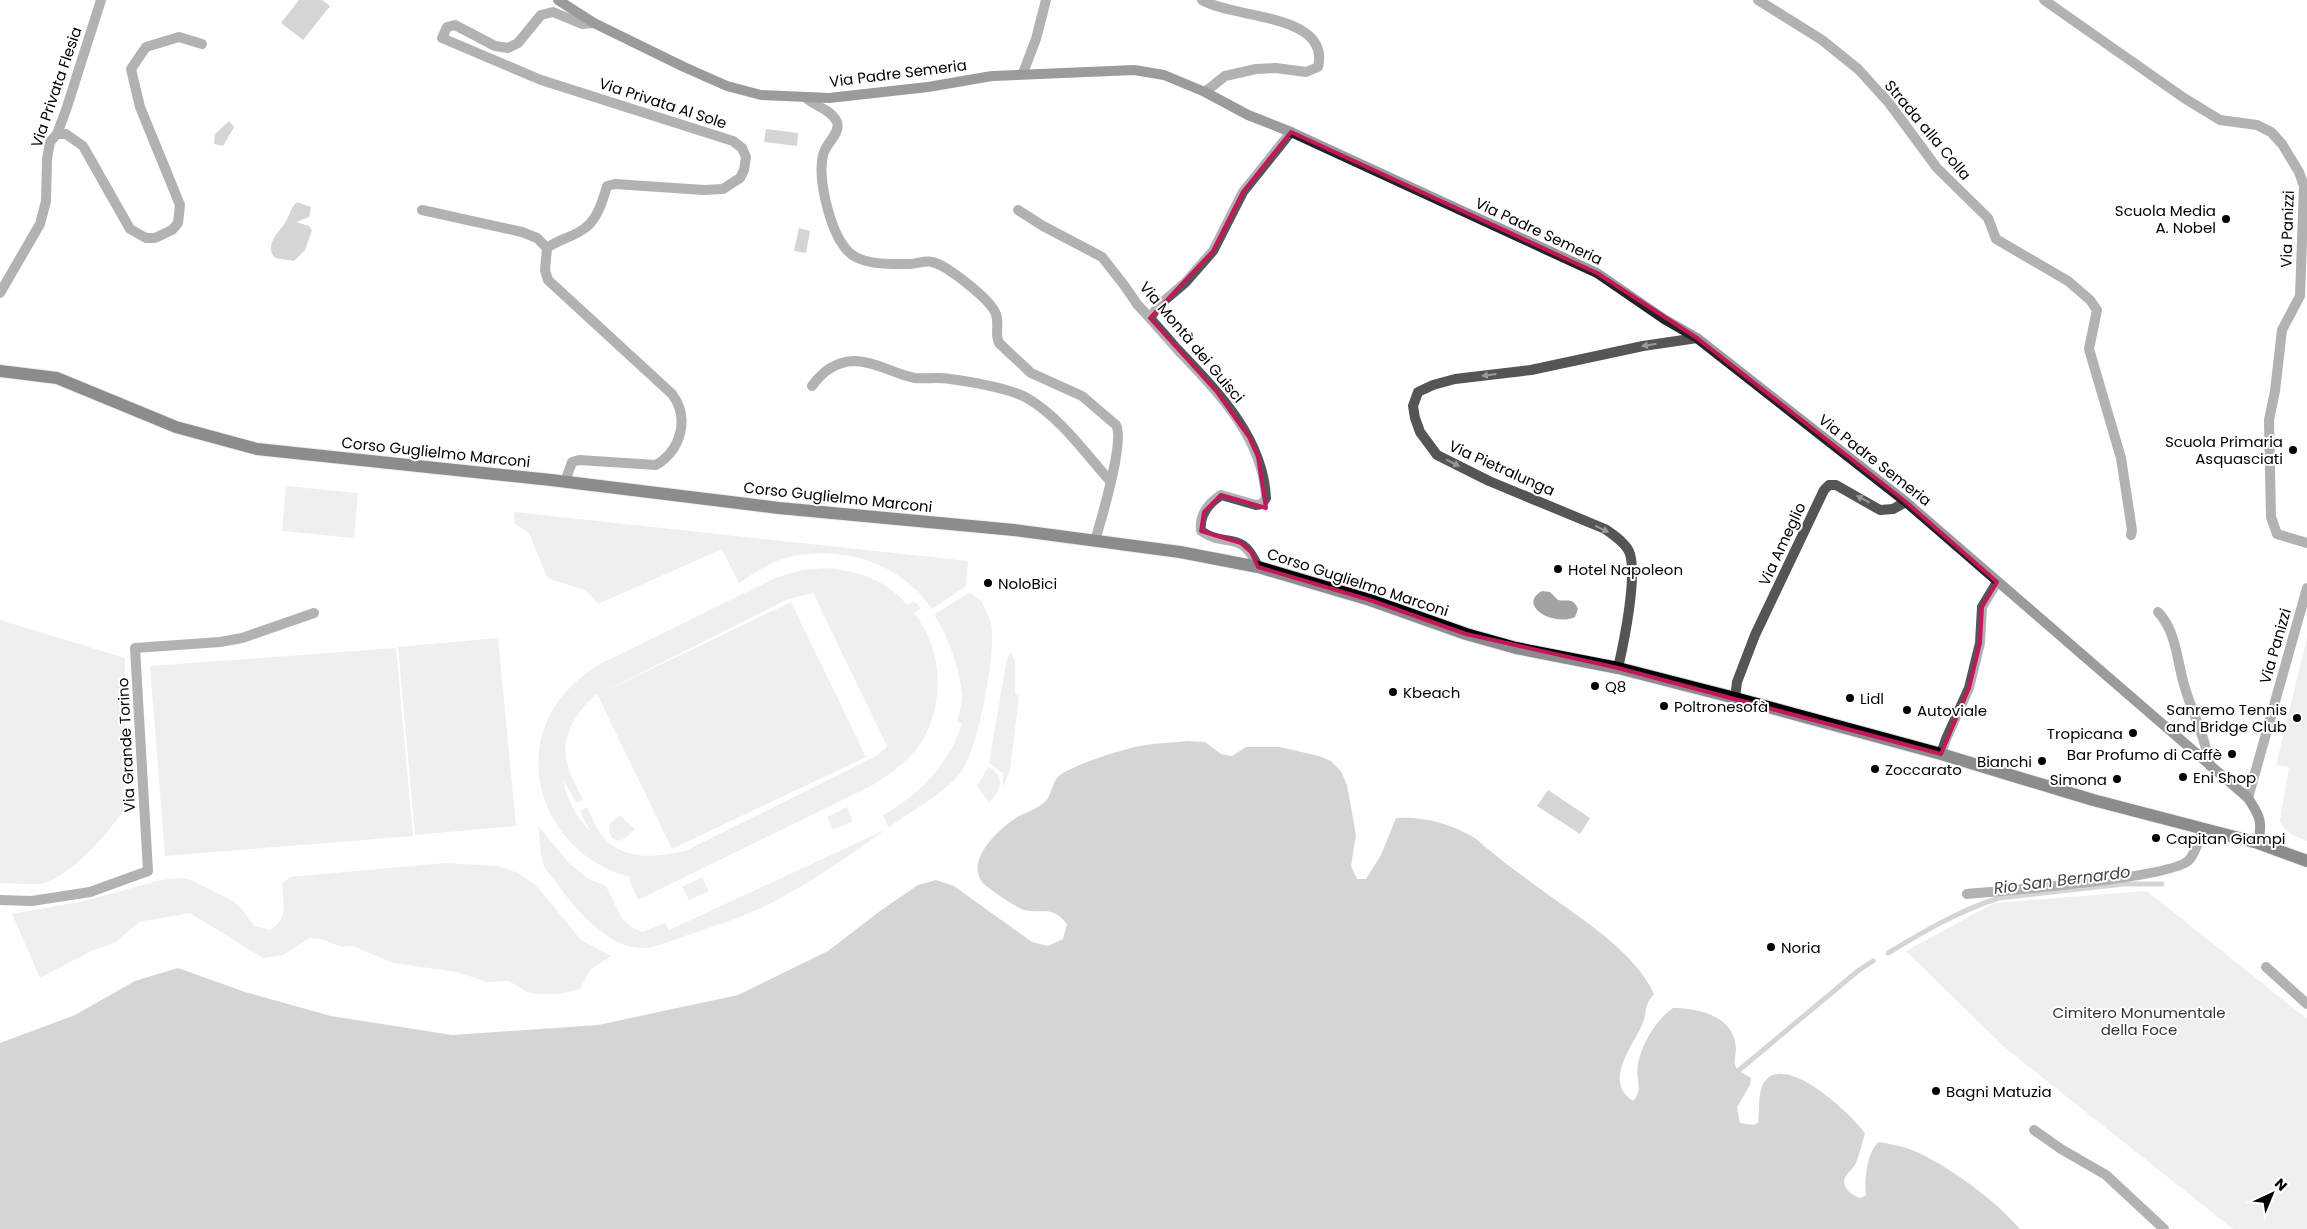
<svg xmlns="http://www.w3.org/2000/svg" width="2307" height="1229" font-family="Poppins,sans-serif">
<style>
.green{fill:#dcdcdc;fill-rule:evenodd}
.water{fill:#a3a3a3}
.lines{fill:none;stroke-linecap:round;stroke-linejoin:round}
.stream{stroke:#a3a3a3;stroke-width:5}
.primary-casing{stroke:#dbdbdb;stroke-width:14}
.street{stroke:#555;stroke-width:10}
.secondary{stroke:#222;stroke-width:10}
.primary{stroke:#000;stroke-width:12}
.oneway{fill:#999}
.marked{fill:none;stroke:#c2185b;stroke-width:4;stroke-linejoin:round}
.poi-dot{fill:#000;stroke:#fff;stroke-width:2}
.labels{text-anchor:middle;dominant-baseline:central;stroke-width:4;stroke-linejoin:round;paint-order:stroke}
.street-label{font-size:15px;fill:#000;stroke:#fff}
.poi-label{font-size:15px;fill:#000;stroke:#fff;text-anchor:start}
.park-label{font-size:15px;fill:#333;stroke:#fff}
.water-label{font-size:16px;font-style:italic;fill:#444;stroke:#fff}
</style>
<rect width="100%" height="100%" fill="#fff"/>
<!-- green -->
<g class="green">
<path d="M 286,486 L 358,493 L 354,538 L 282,531 Z"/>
<path d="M 514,512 L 968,561 L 966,586 L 932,609 C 900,562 840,544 786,558 C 769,562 754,574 739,583 L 722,549 L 598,604 L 585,590 L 549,579 L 546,575 L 529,533 L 515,524 Z"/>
<path d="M 827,568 C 858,571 887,580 907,605 L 914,601 L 921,608 L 914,613 C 944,650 946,707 918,747 C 905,764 889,775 871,786 L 638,900 L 629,879 L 631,877 C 560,861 515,780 551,713 C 561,693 578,679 596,666 L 775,578 L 802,570 ZM 813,593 L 887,746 L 878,755 L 858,765 L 685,851 C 657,857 625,861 604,838 C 596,829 592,817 587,807 L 580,811 L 590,831 C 575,816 567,800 563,779 L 576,803 L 583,800 C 578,788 570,776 567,763 C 560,737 577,710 597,694 L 672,849 L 866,757 L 791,602 L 599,694 L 788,599 Z"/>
<path d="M 970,592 L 982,602 C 984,609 989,616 991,623 C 997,650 978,747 963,769 C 948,791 920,806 898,821 C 855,851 812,883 765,906 C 742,917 718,925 694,933 C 678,938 660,947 643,948 C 609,950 571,905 554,879 C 550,875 545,869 543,864 C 540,852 540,838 538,826 L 569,863 L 587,878 L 606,886 L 622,919 L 633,928 L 642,932 L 665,923 L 669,930 L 889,828 L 883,815 C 919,795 950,764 962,723 L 957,722 C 959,714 962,704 962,695 C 961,673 947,632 934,615 Z"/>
<path d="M 0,620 L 125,658 L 126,807 C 110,831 72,876 43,883 C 30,886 13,883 0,883 Z"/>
<path d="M 498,638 L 516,826 L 415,835 L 398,647 Z"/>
<path d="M 2307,638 L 2307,841 C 2296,836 2283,833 2280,820 L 2289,767 L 2276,765 Z"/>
<path d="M 396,648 L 413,836 L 165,856 L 150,666 Z"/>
<path d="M 1011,653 L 1015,661 L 1015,694 L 1019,695 L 1018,705 L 1010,770 L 1003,787 L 1003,773 L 989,763 L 1006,664 L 1009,654 Z"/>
<path d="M 988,767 C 1005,774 1002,791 989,802 L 977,786 Z"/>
<path d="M 847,807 L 853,821 L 833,830 L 827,817 Z"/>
<path d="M 619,815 L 635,829 L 626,838 L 619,841 L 612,838 L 609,832 L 610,824 Z"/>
<path d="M 445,863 L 498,866 L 518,873 L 536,885 L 581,940 L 611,956 L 590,970 L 580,989 L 559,994 L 538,994 L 527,992 L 509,981 L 487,982 L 457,972 L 393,963 L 353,946 L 342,947 L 321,939 L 310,938 L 283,955 L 263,958 L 190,913 L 139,922 L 115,943 L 93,950 L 40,978 L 12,914 L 84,901 L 161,880 L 180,878 L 191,880 L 233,901 L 242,909 L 254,926 L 270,930 C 289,919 283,904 282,884 L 290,877 Z"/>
<path d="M 702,877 L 709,891 L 689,900 L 682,887 Z"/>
<path d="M 2147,891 L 2307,1019 L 2307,1229 L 2233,1229 L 2004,1047 L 1906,951 L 1994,903 Z"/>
</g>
<!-- water -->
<g class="water">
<path d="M 299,0 L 322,0 L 330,6 L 303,40 L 281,23 Z"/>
<path d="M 229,121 L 234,127 L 223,146 L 214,144 L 215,134 Z"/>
<path d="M 766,129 L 798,133 L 797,146 L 764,142 Z"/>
<path d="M 297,202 L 311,207 L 309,217 L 296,222 L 309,226 L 312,230 L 305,250 L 294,261 L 275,258 C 264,245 278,233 285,223 C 290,216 290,208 297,202 Z"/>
<path d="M 799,228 L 810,231 L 806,253 L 794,251 Z"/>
<path d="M 1542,591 L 1550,592 L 1558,600 C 1568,602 1573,597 1578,609 L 1575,617 C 1552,627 1517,605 1542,591 Z"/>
<path d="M 1188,741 L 1205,742 L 1221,754 L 1232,756 L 1246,747 L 1280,747 L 1319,756 L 1331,761 L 1341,771 L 1347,785 L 1356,835 L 1351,866 L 1357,879 L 1366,879 L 1381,855 L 1396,818 C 1424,816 1451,824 1475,838 C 1495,856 1517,872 1539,888 C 1577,916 1634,950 1654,994 C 1643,1006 1648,1011 1642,1025 C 1632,1047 1603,1082 1633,1101 C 1644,1091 1635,1077 1638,1064 C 1642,1043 1656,1020 1673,1008 C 1699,1008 1734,1016 1736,1048 C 1736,1056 1732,1064 1738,1070 C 1741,1073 1747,1075 1751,1078 L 1750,1085 L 1737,1107 L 1740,1123 L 1753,1125 L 1758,1123 C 1760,1111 1757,1091 1765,1081 C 1787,1053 1851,1114 1865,1133 C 1862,1143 1860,1153 1856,1163 C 1853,1169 1849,1171 1846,1176 C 1839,1186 1852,1196 1861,1198 L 1866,1195 C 1864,1181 1867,1151 1879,1142 C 1890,1144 1902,1146 1912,1150 C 1948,1165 1995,1200 2020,1229 L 0,1229 L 0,1043 L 75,1015 L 135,981 L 178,968 L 245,992 L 331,1016 L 452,1035 L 598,1025 L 738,995 L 828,951 L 880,911 L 918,885 L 936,880 L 954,886 L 1032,942 L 1048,946 L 1063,939 L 1067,924 C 1052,905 1044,914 1024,910 C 1017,908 987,888 982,882 C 965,859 1001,827 1019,816 C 1029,811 1041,808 1048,798 C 1053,789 1053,778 1063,773 C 1085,761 1111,753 1135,747 C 1152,743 1171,743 1188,741 Z"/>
<path d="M 1548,790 L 1590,818 L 1580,834 L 1537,806 Z"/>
</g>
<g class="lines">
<!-- stream -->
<g class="stream">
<path d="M 1888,953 C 1923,932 1960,910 1999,898 L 2124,884 L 2162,884"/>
<path d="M 1738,1071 L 1859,970 L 1873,961"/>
</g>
<defs>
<path id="primary" d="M 0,371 L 57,378 L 176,427 L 257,449 L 551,480 L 779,508 L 1014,530 L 1180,552 L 1258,567 L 1370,600 L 1466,634 L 1516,648 L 1618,668 L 1735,698 L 1941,754 L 2093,800 L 2258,843 L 2307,861"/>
</defs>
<!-- primary casing -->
<use href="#primary" class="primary-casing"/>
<!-- street -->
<g class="street">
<path d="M 1202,0 C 1233,19 1331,13 1318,67 L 1306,72 L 1276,68 L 1256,69 L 1225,76 L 1205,92"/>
<path d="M 1758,0 L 1822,40 L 1858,69 L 1889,103 L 1937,168 L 1988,218 L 1996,239 L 2068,281 L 2090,300 L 2097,310 L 2089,349 L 2121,458 L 2132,530 L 2131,535"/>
<path d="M 2044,0 L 2184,98 L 2220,120 L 2257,125 L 2271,132 L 2282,144 L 2299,172 L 2304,186 L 2300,296 L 2282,330 L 2275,391 L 2269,420 L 2271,517 L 2277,534 L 2307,543"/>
<path d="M 1023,73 L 1036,39 L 1046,0"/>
<path d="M 805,97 C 814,106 831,109 837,122 C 841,132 827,143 824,152 C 816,176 830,230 846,249 C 859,266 890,264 910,264 C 918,264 924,260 932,262 C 947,265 986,297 994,310 C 1001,321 994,333 999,343 L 1031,373 L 1082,396 L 1116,425 C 1125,441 1101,520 1095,541"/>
<path d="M 57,134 L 66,134 L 83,146 L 130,229 L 146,238 L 155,238 L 172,230 L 178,223 L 180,205 L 140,107 L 131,69 L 146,47 L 179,37 L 202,44"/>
<path d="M 422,210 L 522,232 L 537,238 L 547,248 L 545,270 L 548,280 L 672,394 C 690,418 681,450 656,465 L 579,460 L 572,462 L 565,482"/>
<path d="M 1018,210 L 1043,226 L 1102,257 L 1124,285 L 1137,304 C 1151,319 1164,334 1178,350 C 1218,392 1263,437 1266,498 L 1262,504 L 1256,505 L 1221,495 C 1209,503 1199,515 1201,531 C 1227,549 1241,528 1258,567"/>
<path d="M 547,248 C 559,239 574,237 585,228 C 597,220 603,200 607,186 L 615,184 L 704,190 L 723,189 L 740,178 L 744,170 L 746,157 L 742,148 L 733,141 L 541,80 L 442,38 L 447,27 L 455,25 L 495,46 L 508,48 L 518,43 L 541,15 L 553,12 L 582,24 L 594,23"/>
<path d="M 0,293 L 40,224 L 46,201 L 47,159 L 50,142 L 57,134 L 66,110 L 101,0"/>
<path d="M 1150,318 L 1159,305 L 1185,283 L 1213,251 L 1243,192 L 1291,132"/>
<path d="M 812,386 C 822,372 835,362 853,361 C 875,361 894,374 915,378 C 927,379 938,377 950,379 C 968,381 1012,389 1027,398 C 1060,417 1085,453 1110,481"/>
<path d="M 2158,612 C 2177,632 2177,663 2185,688 C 2193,715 2206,738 2210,766"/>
<path d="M 1618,668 C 1624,642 1637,579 1630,554 C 1627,544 1614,535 1605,529 L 1489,481 L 1437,455 L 1420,432 L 1415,418 L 1413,406 L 1418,392 L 1433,385 L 1455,379 L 1531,370 L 1643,346 L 1697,338"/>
<path d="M 1735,698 L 1737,682 L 1755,635 L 1824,490 L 1829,485 L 1836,485 L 1880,510 L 1893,509 L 1906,502"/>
<path d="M 1941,754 L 1946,739 L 1969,688 L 1980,643 L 1982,607 L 1997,582"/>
<path d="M 2248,798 L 2307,588"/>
<path d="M 1967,894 C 2001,891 2173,878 2189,860 C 2196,853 2199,838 2203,829"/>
<path d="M 0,900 L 32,901 L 90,892 L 148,871 L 135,648 L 220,642 L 242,638 L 314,613"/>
<path d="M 2266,967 L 2307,1004"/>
<path d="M 2034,1130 L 2061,1149 L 2106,1175 L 2164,1229"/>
</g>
<!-- secondary -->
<path class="secondary" d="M 558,0 L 594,23 L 684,67 L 727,86 L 761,95 L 829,98 L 928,87 L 992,76 L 1134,70 L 1164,75 L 1205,92 L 1248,115 L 1291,132 L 1597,273 L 1664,319 L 1697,338 L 1906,502 L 2248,798 C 2260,816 2263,822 2258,843"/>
<!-- primary -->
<use href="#primary" class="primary"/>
</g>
<!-- one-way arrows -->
<defs><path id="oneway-solid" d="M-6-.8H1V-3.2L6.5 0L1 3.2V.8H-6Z" transform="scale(1.25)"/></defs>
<g class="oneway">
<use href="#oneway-solid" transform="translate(1649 345) rotate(171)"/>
<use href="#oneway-solid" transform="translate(1489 375) rotate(173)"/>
<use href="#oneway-solid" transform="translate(1453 463) rotate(26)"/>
<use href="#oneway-solid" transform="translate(1863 499) rotate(-152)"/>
<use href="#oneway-solid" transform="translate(1602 529) rotate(26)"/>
</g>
<!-- marked area -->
<path d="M0 0H2307V1229H0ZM 1291,132 L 1597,273 L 1697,338 L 1906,502 L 1997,582 L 1982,607 L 1980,643 L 1969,688 L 1941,754 L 1618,668 L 1466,634 L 1370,600 L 1258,567 L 1251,552 L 1241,543 L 1201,531 L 1204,512 L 1221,495 L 1266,508 L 1258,457 L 1249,437 L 1217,392 L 1150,318 L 1213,251 L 1243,192 Z" fill="#fff" fill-opacity=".55" fill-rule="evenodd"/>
<path class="marked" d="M 1291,132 L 1597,273 L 1697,338 L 1906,502 L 1997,582 L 1982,607 L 1980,643 L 1969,688 L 1941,754 L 1618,668 L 1466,634 L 1370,600 L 1258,567 L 1251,552 L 1241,543 L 1201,531 L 1204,512 L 1221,495 L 1266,508 L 1258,457 L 1249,437 L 1217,392 L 1150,318 L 1213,251 L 1243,192 Z"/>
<!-- markers -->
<g class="poi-dot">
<circle cx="2226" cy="219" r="5"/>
<circle cx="2293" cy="450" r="5"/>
<circle cx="1558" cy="569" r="5"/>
<circle cx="988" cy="583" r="5"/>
<circle cx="1595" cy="686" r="5"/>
<circle cx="1393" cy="692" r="5"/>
<circle cx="1850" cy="698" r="5"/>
<circle cx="1664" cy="706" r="5"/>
<circle cx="1907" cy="710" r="5"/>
<circle cx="2297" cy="718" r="5"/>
<circle cx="2133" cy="733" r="5"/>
<circle cx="2232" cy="754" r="5"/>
<circle cx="2042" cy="761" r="5"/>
<circle cx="1875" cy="769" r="5"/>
<circle cx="2183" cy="777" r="5"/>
<circle cx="2117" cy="779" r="5"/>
<circle cx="2156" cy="838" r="5"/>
<circle cx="1771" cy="947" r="5"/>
<circle cx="1936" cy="1091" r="5"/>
</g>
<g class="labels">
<!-- street labels -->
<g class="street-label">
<text transform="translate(898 73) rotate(-7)">Via Padre Semeria</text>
<text transform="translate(56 87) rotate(-71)">Via Privata Flesia</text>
<text transform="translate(663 103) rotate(18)">Via Privata Al Sole</text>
<text transform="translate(1928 130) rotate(50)">Strada alla Colla</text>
<text transform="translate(2287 229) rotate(-88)">Via Panizzi</text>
<text transform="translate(1539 231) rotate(25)">Via Padre Semeria</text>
<text transform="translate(1192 342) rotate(50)">Via Montà dei Guisci</text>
<text transform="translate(436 452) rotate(6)">Corso Guglielmo Marconi</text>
<text transform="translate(1875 460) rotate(38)">Via Padre Semeria</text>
<text transform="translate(1502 468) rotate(24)">Via Pietralunga</text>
<text transform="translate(838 497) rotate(6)">Corso Guglielmo Marconi</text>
<text transform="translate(1782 544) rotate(-65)">Via Ameglio</text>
<text transform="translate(1358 582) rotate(18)">Corso Guglielmo Marconi</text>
<text transform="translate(2275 646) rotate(-74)">Via Panizzi</text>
<text transform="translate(126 745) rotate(-93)">Via Grande Torino</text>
</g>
<!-- poi labels -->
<g class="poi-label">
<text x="2216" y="210" text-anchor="end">Scuola Media<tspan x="2216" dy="17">A. Nobel</tspan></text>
<text x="2283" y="441" text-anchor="end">Scuola Primaria<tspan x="2283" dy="17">Asquasciati</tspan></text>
<text x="1568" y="569">Hotel Napoleon</text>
<text x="998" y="583">NoloBici</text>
<text x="1605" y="686">Q8</text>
<text x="1403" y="692">Kbeach</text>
<text x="1860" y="698">Lidl</text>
<text x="1674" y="706">Poltronesofà</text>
<text x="2287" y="709" text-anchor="end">Sanremo Tennis<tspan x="2287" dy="17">and Bridge Club</tspan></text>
<text x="1917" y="710">Autoviale</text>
<text x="2123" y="733" text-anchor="end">Tropicana</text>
<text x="2222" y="754" text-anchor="end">Bar Profumo di Caffè</text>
<text x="2032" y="761" text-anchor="end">Bianchi</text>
<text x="1885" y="769">Zoccarato</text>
<text x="2193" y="777">Eni Shop</text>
<text x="2107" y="779" text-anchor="end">Simona</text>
<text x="2166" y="838">Capitan Giampi</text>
<text x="1781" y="947">Noria</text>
<text x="1946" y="1091">Bagni Matuzia</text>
</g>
<!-- park labels -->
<g class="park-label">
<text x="2139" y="1012">Cimitero Monumentale<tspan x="2139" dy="17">della Foce</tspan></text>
</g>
<!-- water labels -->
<g class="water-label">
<text transform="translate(2062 880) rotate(-7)">Rio San Bernardo</text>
</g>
</g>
<!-- north arrow -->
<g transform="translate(2272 1194) rotate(44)" stroke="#ffffff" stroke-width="4" paint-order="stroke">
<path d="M0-4L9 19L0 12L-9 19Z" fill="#000000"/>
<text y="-8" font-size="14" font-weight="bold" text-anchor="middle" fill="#000000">N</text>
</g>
</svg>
